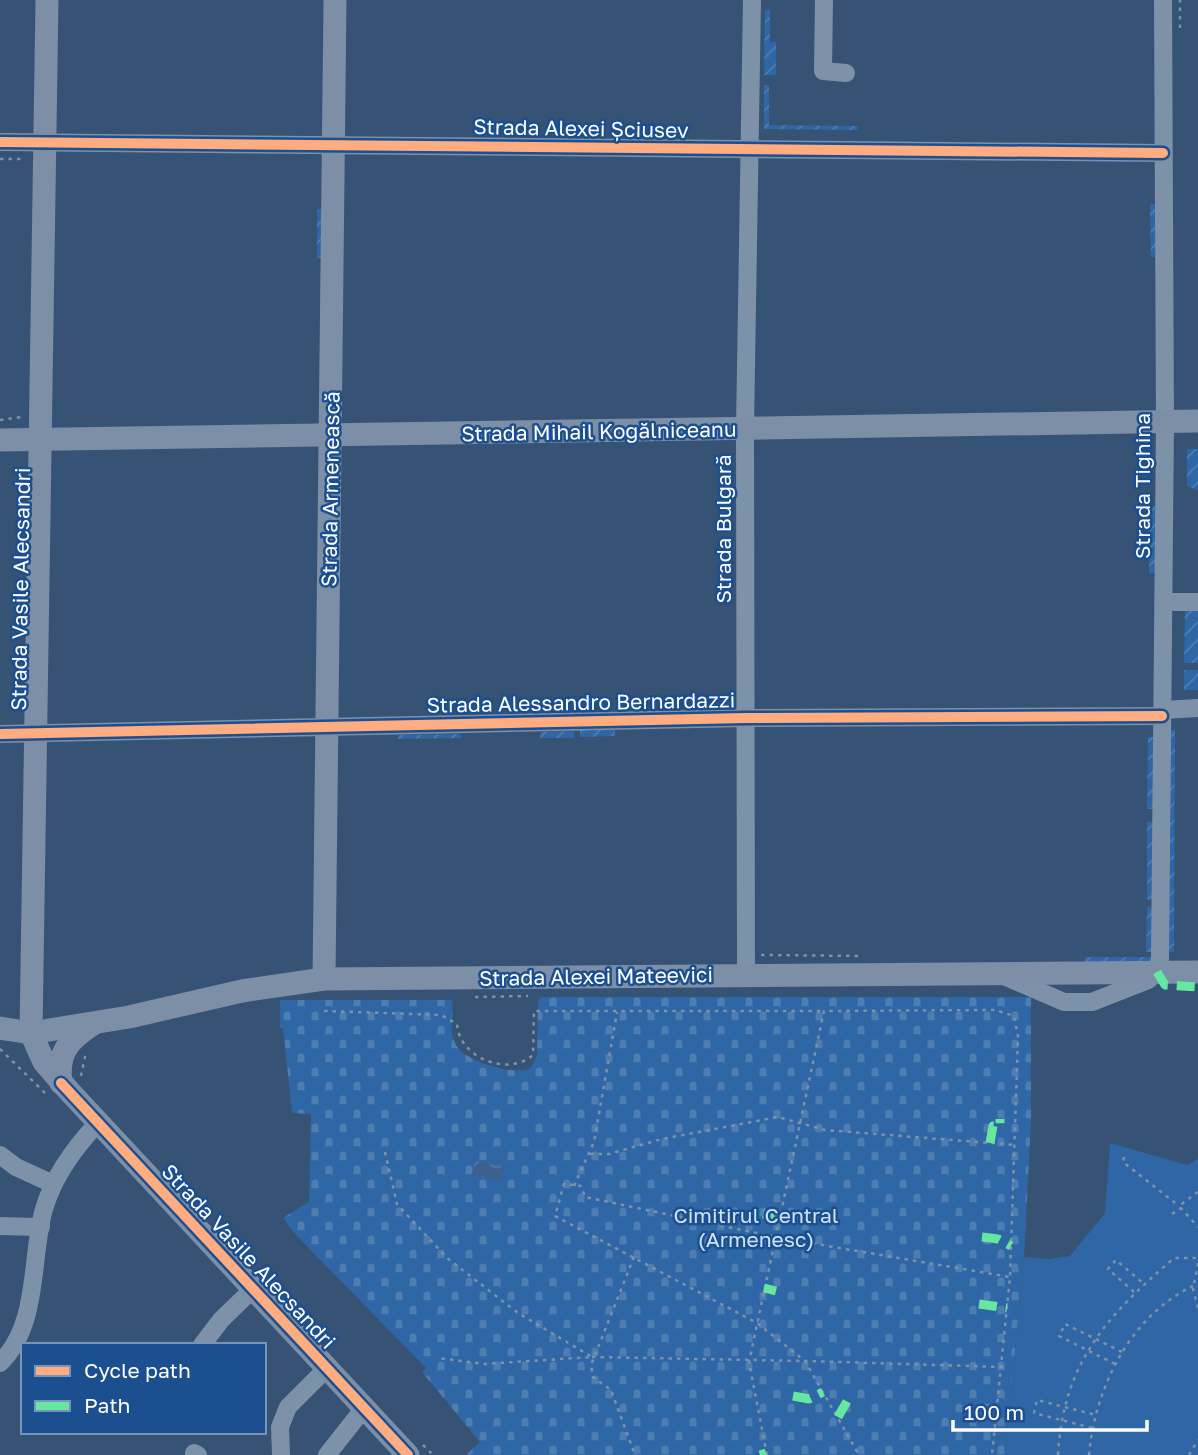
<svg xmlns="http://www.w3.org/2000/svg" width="1198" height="1455" font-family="'Golos Text',sans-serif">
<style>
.cemetery{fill:url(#cemetery-stones)}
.park{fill:#2f66a5}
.garden{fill:url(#garden-furrows)}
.water{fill:url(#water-waves)}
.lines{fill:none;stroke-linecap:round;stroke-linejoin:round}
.path{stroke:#7d92a8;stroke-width:2.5;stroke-dasharray:3.5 5;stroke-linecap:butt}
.minor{stroke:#7d92a8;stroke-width:18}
.major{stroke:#7d8ea7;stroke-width:23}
.quiet{stroke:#66e7a1;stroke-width:9;stroke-dasharray:18 9;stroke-linecap:butt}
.cycleway-casing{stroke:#1b4f8f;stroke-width:15}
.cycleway{stroke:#ffac80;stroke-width:10}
.labels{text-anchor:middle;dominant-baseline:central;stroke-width:5;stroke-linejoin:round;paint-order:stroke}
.street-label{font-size:21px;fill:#fff;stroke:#1b4f8f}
.park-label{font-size:21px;fill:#cfe3fa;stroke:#1b4f8f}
</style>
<defs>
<pattern id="cemetery-stones" width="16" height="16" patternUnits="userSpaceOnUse" patternTransform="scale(1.75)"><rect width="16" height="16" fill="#2f66a5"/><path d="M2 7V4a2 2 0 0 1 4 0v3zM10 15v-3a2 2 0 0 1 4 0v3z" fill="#4e7db2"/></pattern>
<pattern id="garden-furrows" width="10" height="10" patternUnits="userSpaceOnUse" patternTransform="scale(1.75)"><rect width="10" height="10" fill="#2f66a5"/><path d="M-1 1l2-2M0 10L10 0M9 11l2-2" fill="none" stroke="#4e7db2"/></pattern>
<pattern id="water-waves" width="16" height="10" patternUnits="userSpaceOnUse" patternTransform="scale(1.75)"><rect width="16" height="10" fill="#3b618d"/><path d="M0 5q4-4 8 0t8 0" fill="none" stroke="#58799e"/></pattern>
</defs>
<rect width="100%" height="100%" fill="#365274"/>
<!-- cemetery -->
<path class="cemetery" d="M 541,997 L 1031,997 L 1031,1123 L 1024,1257 L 1005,1455 L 466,1455 L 480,1442 L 422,1372 L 426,1368 L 294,1233 L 283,1218 L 309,1202 L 311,1114 L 292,1113 L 283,1028 L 280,1028 L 280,1000 L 452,1000 C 454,1015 448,1032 456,1045 C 465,1061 510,1075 528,1069 C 533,1066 535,1061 537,1055 L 538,1000 Z"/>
<!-- park -->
<path class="park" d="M 1110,1143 L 1187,1165 L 1198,1159 L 1198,1455 L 1005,1455 L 1024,1257 L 1049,1259 L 1070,1256 L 1105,1213 Z"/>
<!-- garden -->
<g class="garden">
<path d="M 765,10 L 770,10 L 770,42 L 776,42 L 776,75 L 764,75 Z"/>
<path d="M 764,85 L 769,85 L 769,125 L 858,126 L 857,130 L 764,129 Z"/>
<path d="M 1150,204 L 1155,204 L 1155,257 L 1151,257 Z"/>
<rect x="317" y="209" width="8" height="49"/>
<path d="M 1187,449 L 1198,449 L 1198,490 L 1187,486 Z"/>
<path d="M 1150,506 L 1157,506 L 1156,573 L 1149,573 Z"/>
<path d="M 1185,605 L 1198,605 L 1198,663 L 1184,663 Z"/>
<rect x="1184" y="670" width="14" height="20"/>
<path d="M 580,730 L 615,730 L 615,736 L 580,737 Z"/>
<path d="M 1168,730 L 1175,730 L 1174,952 L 1167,952 Z"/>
<path d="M 574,731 L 574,738 L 540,738 L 541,732 Z"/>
<path d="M 461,734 L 461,738 L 398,739 L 398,735 Z"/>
<path d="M 1148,737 L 1154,737 L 1153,809 L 1147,809 Z"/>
<path d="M 1147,822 L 1154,822 L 1152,899 L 1147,900 Z"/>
<path d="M 1147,906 L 1153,908 L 1153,952 L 1146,952 Z"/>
<path d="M 1085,957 L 1153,957 L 1151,963 L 1085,966 Z"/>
</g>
<!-- water -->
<path class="water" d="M 475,1161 L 504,1167 L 501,1180 L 472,1175 Z"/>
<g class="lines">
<!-- path -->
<g class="path">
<path d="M 1180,28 L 1180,0"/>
<path d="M 0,159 L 24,159"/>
<path d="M 0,420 L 22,417"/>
<path d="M 761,955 L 863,956"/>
<path d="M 475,997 L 528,996"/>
<path d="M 324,1011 L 441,1015 L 457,1024 C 459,1058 508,1077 533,1055 L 534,1011 L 824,1011"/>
<path d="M 0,1049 L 45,1093"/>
<path d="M 81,1076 L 86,1052"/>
<path d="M 385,1152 L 397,1204 L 447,1258 L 518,1313 L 592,1357 L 484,1364 L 438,1358"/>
<path d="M 590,1154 L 609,1154 L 662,1139 L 778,1117 L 825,1130 L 1016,1145"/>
<path d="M 1124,1157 L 1123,1162 L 1179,1206"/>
<path d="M 574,1186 L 594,1142 L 617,1012"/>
<path d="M 1198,1192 L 1179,1206 L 1198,1227"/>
<path d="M 1172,1214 L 1181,1208"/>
<path d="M 634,1257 L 591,1365 L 593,1377 L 611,1390 L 635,1455"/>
<path d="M 1198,1263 L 1193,1289 L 1198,1308"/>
<path d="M 1134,1292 L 1108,1269 L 1116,1260 L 1144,1284"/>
<path d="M 592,1357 L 805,1361 L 859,1455"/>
<path d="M 1115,1364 L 1059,1336 L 1065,1324 L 1122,1352"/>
<path d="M 1003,1367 L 805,1361 L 757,1323 L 555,1216 L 564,1184 L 581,1186 L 585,1197 L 775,1237 L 1010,1277"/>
<path d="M 1092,1428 L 1034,1413 L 1037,1400 L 1096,1415"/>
<path d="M 423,1445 L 433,1455"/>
<path d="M 767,1455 L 749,1362 L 824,1011 L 995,1010 L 1014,1016 L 1018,1036 L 1010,1277 L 992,1455"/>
<path d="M 1058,1455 C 1063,1362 1108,1315 1174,1258 L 1198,1258"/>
<path d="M 1089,1455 C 1095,1388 1130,1316 1193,1286"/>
<path d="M 1189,1455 L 1198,1440"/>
</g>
<!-- minor -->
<g class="minor">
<path d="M 824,0 L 823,71 L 846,73"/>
<path d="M 0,142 L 1163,153"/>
<path d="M 1164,602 L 1198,602"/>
<path d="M 1163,710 L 1198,708"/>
<path d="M 0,734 L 746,718 L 1162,716"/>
<path d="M 746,975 L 745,427 L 752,0"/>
<path d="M 1004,976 L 1064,1002 L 1092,1002 L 1148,980 L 1157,972 L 1160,958 L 1165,422 L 1163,0"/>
<path d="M 0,1155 L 16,1167 L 53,1184"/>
<path d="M 0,1226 L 41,1227"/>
<path d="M 202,1345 L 221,1320 L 253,1289"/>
<path d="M 0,1363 C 40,1324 30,1258 44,1209 C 54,1175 74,1148 98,1123"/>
<path d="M 194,1453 L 198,1455"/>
<path d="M 281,1455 L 280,1427 L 288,1407 L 327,1368"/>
<path d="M 327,1455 L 364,1408"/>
</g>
<!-- major -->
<g class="major">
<path d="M 47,0 L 31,1033 L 44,1062 L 69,1091 L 408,1455"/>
<path d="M 0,440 L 1198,421"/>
<path d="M 324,979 L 335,0"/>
<path d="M 0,1028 L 31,1033 L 129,1017 L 242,991 L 324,979 L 1198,972"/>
<path d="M 61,1083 C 57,1053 68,1040 93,1024"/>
</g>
<!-- quiet -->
<g class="quiet">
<path d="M 1157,972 L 1165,985 L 1198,987"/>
<path d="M 990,1143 L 993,1126 L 1000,1126 L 1000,1119"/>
<path d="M 763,1214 L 779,1217"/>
<path d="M 982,1237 L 998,1239 L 1011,1246"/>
<path d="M 764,1288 L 776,1291"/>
<path d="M 979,1304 L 1007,1308"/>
<path d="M 793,1396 L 809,1399 L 823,1392"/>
<path d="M 838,1417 L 850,1396"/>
<path d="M 760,1455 L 766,1453"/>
</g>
<defs>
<g id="cycleway">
<path d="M 0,142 L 1163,153"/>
<path d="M 0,734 L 746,718 L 1162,716"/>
<path d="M 61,1083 L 408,1455"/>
</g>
</defs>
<!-- cycleway casing -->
<use href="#cycleway" class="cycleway-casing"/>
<!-- cycleway -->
<use href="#cycleway" class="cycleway"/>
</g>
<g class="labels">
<!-- street labels -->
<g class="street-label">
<text transform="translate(581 128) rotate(1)">Strada Alexei Șciusev</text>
<text transform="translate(599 431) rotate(-1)">Strada Mihail Kogălniceanu</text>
<text transform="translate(1142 486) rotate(-90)">Strada Tighina</text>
<text transform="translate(330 489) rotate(-89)">Strada Armenească</text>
<text transform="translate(723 529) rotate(-90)">Strada Bulgară</text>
<text transform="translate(20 589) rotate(-89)">Strada Vasile Alecsandri</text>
<text transform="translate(581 702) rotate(-1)">Strada Alessandro Bernardazzi</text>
<text transform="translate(596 976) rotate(-1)">Strada Alexei Mateevici</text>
<text transform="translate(249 1256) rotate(47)">Strada Vasile Alecsandri</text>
</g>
<!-- park labels -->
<g class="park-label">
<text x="756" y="1215">Cimitirul Central<tspan x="756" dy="24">(Armenesc)</tspan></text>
</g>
</g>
<!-- legend -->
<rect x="21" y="1343" width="245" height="91" fill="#1b4f8f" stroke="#7695bc" stroke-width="2"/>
<rect x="35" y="1366" width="35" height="10" fill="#ffac80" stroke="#7695bc" stroke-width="2"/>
<text x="84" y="1378" font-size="21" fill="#ffffff">Cycle path</text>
<rect x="35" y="1401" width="35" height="10" fill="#66e7a1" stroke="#7695bc" stroke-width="2"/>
<text x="84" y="1413" font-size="21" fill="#ffffff">Path</text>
<!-- scale -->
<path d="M953 1420v10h194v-10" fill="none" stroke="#ffffff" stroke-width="3.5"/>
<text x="964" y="1420" font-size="21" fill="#ffffff" stroke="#1b4f8f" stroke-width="5" paint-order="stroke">100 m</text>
</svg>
